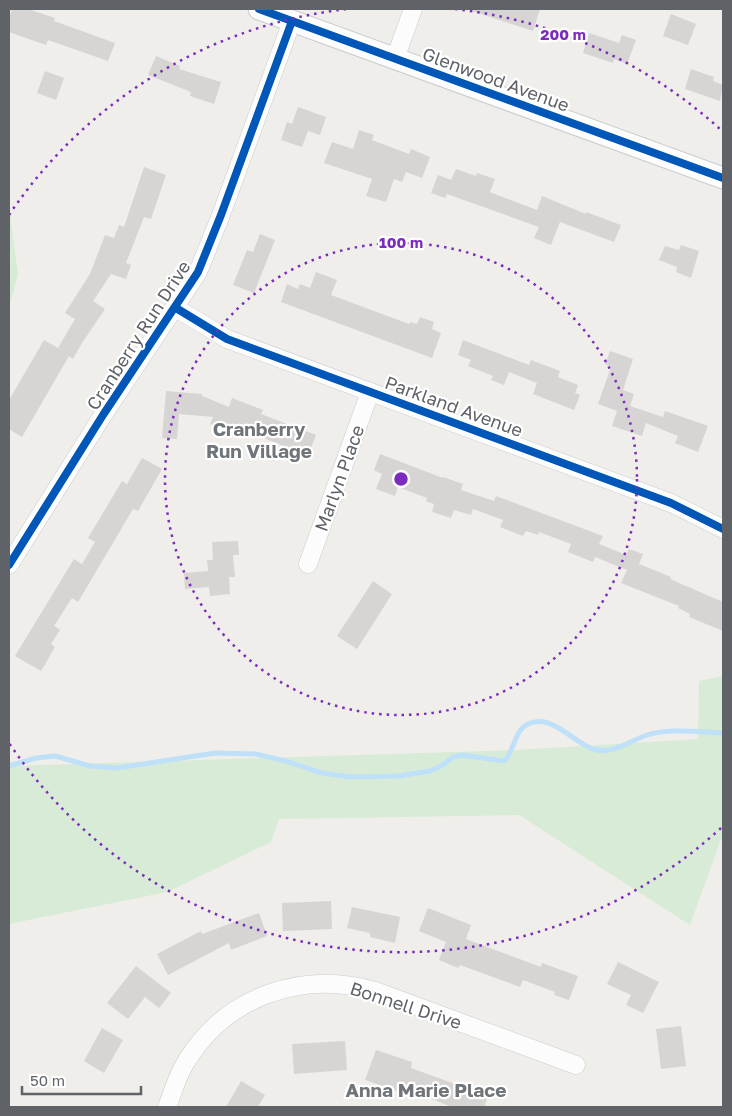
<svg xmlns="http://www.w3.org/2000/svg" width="732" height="1116" font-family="'Golos Text',sans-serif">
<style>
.green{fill:#d8ebd6}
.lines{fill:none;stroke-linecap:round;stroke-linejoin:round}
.stream{stroke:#bfe0f9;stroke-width:5}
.building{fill:#d6d5d3}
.minor-casing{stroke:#cbcccc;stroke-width:19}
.tertiary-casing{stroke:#cbcccc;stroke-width:23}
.minor{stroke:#fdfcfc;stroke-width:18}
.tertiary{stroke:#fdfcfc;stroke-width:21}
.cycleway-casing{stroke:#fff;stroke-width:11}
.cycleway{stroke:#0057b8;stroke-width:8}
.ring{fill:none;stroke:#7b2cbf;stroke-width:2.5;stroke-dasharray:2.5 5}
.labels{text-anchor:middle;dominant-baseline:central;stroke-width:4.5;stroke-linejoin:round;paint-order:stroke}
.street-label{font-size:18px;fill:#5f6368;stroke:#fff}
.neighbourhood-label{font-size:19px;font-weight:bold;fill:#70757a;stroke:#fff}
.centre{fill:#7b2cbf;stroke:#fff;stroke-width:2.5}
.ring-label{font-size:15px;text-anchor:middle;font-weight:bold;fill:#7b2cbf;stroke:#fff;stroke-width:4.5;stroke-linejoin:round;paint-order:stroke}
</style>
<rect width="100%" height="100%" fill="#efeeea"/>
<!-- green -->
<g class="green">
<path d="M 9,207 L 18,274 L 9,308 Z"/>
<path d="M 723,676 L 723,834 L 690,925 L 519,815 L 279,819 L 271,842 L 167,892 L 9,924 L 9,766 L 516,750 L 698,739 L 699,681 Z"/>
</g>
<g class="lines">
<!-- stream -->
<path class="stream" d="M 9,766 L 36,758 L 55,756 L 90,766 L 117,768 L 215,753 L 256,754 L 289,762 L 322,773 L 350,777 L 399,776 L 430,771 L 441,766 L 453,757 L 462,755 L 504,761 C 515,751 514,730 528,724 C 552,713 572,742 593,749 C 613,755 629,741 647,735 C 668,728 701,732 723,733"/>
</g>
<!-- building -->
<g class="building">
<path d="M 12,9 L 28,9 L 55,18 L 54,21 L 115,43 L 108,61 L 48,40 L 46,45 L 9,32 L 9,18 Z"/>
<path d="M 473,9 L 540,9 L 533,31 L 472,11 Z"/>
<path d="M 671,14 L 696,24 L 688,45 L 663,36 Z"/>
<path d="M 589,33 L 619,43 L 622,35 L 636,40 L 627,64 L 614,59 L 613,63 L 583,53 Z"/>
<path d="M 156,56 L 180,66 L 179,69 L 221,82 L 214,104 L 190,96 L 191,92 L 148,75 Z"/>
<path d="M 691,69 L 714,77 L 713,81 L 723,85 L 720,101 L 685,89 Z"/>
<path d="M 45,71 L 64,78 L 56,100 L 37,93 Z"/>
<path d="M 298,107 L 326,117 L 320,135 L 308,131 L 302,147 L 281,140 L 287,122 L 292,124 Z"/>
<path d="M 359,130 L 374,135 L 372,140 L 409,154 L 411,149 L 430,157 L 422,178 L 406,172 L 402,182 L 394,179 L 386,202 L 366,196 L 372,179 L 324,163 L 332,142 L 353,149 Z"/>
<path d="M 144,167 L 166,175 L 151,219 L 144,217 L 126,263 L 131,265 L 126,279 L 111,274 L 93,301 L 105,309 L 82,343 L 73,359 L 69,356 L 22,437 L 9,429 L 9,400 L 44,340 L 58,348 L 75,319 L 65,313 L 90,274 L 105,235 L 114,238 L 119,225 L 124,227 Z"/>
<path d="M 456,169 L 476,176 L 477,173 L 495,179 L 490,192 L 537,210 L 542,196 L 586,214 L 586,212 L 621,225 L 614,242 L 560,222 L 551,245 L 534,238 L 539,227 L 447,194 L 445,198 L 431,193 L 438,175 L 451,180 Z"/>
<path d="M 260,234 L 275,240 L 254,293 L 233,285 L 247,250 L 253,252 Z"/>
<path d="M 681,245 L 699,251 L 691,278 L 676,272 L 677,267 L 659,260 L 665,246 L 679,250 Z"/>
<path d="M 316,272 L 337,280 L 331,295 L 409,324 L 410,322 L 417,324 L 420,317 L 434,322 L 432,329 L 441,333 L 432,358 L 281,302 L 287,284 L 298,289 L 300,284 L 310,288 Z"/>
<path d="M 463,340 L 529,365 L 531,360 L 560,371 L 558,377 L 578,385 L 575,393 L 580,395 L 574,410 L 533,394 L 537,383 L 509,372 L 504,385 L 491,380 L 493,376 L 468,366 L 471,360 L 458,355 Z"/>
<path d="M 610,351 L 633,359 L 623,390 L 634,394 L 630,406 L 663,417 L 665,411 L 708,426 L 698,452 L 675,443 L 678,436 L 646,423 L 642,436 L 612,426 L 617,411 L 598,404 L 611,367 L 605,364 Z"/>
<path d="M 166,391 L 202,394 L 202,396 L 229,407 L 232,398 L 263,410 L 261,414 L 316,435 L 308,456 L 234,426 L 232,432 L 210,424 L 213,417 L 179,414 L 177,439 L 162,438 Z"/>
<path d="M 380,454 L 443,478 L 443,477 L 463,484 L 461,490 L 494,501 L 496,496 L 603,536 L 599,544 L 626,555 L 629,549 L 643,554 L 639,564 L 671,577 L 670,579 L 723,602 L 723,631 L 689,617 L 690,614 L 678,608 L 679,606 L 621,583 L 627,570 L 595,557 L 593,562 L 568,552 L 571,544 L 539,532 L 538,535 L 526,531 L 523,536 L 500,527 L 503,520 L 473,509 L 471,515 L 454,510 L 451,518 L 432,512 L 434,504 L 426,501 L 427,498 L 398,487 L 395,496 L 376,489 L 382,474 L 374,470 Z"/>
<path d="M 142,458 L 162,469 L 138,511 L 133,509 L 78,602 L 72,598 L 54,626 L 60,630 L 51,644 L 55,647 L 41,671 L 15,656 L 74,559 L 82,564 L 95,542 L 88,538 L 122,481 L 127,484 Z"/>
<path d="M 238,541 L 239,555 L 233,555 L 235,577 L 229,577 L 230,594 L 210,596 L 209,587 L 185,589 L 184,573 L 208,571 L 207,560 L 213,560 L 212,542 Z"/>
<path d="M 373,581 L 392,594 L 357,649 L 337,636 Z"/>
<path d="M 331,901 L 332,929 L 283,931 L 282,903 Z"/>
<path d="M 352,907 L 400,917 L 395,943 L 370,937 L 370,933 L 347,928 Z"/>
<path d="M 428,908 L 471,925 L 466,939 L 541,967 L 542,963 L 578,976 L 569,1000 L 554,995 L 555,992 L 523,980 L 520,987 L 460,965 L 458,968 L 439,960 L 446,942 L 419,931 Z"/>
<path d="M 259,913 L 267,936 L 231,950 L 229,943 L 168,975 L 157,954 L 201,931 L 202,934 Z"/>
<path d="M 618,962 L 659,982 L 643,1013 L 626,1005 L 631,995 L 607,984 Z"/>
<path d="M 136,966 L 171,993 L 159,1008 L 145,997 L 128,1019 L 107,1003 Z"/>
<path d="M 681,1026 L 686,1066 L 661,1069 L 656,1029 Z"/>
<path d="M 102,1028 L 123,1040 L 104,1073 L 84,1061 Z"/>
<path d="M 345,1041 L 347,1070 L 294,1074 L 292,1044 Z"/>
<path d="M 376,1050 L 412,1062 L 411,1068 L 488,1096 L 484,1107 L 452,1107 L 416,1093 L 414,1097 L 365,1080 Z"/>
<path d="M 241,1081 L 265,1095 L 258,1107 L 226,1107 Z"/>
</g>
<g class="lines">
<defs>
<g id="minor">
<path d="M 395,59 L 413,9"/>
<path d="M 176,308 L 227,339 L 671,503 L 723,529"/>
<path d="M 308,564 L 370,392"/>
<path d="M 9,565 L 103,415 L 198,272 L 221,215 L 292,21"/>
<path d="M 167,1107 C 173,1092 177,1076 186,1062 C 226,996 302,970 375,991 L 576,1065"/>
</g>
<path id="tertiary" d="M 259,9 L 723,178"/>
</defs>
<!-- minor casing -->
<use href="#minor" class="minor-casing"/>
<!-- tertiary casing -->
<use href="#tertiary" class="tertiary-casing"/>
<!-- minor -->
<use href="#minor" class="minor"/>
<!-- tertiary -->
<use href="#tertiary" class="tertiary"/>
<defs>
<g id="cycleway">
<path d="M 259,9 L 723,178"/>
<path d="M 176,308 L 227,339 L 671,503 L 723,529"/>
<path d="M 9,565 L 103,415 L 198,272 L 221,215 L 292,21"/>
</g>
</defs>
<!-- cycleway casing -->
<use href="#cycleway" class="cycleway-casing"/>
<!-- cycleway -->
<use href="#cycleway" class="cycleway"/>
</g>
<!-- distance rings -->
<g class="ring">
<circle cx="401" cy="479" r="236"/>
<path d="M721 828A473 473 0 0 1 9 743M9 215A473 473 0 0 1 347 9M455 9A473 473 0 0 1 721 130"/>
</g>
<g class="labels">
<!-- street labels -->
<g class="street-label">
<text transform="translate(496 79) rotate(20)">Glenwood Avenue</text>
<text transform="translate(138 335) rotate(-57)">Cranberry Run Drive</text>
<text transform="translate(454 406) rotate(20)">Parkland Avenue</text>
<text transform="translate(339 478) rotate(-70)">Marlyn Place</text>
<text transform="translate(406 1005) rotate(18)">Bonnell Drive</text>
</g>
<!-- neighbourhood labels -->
<g class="neighbourhood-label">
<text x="259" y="428">Cranberry<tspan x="259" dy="22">Run Village</tspan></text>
<text x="426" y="1089">Anna Marie Place</text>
</g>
</g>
<circle cx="401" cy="479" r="8" class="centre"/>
<g class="ring-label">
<text x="563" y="40">200 m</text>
<text x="401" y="248">100 m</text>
</g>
<!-- border -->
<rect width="732" height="1116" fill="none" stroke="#5f6368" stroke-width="20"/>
<!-- scale -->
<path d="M22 1086v8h119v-8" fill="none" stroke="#5f6368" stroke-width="2.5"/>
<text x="30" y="1086" font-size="15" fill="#5f6368" stroke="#ffffff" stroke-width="4" paint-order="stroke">50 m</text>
</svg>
